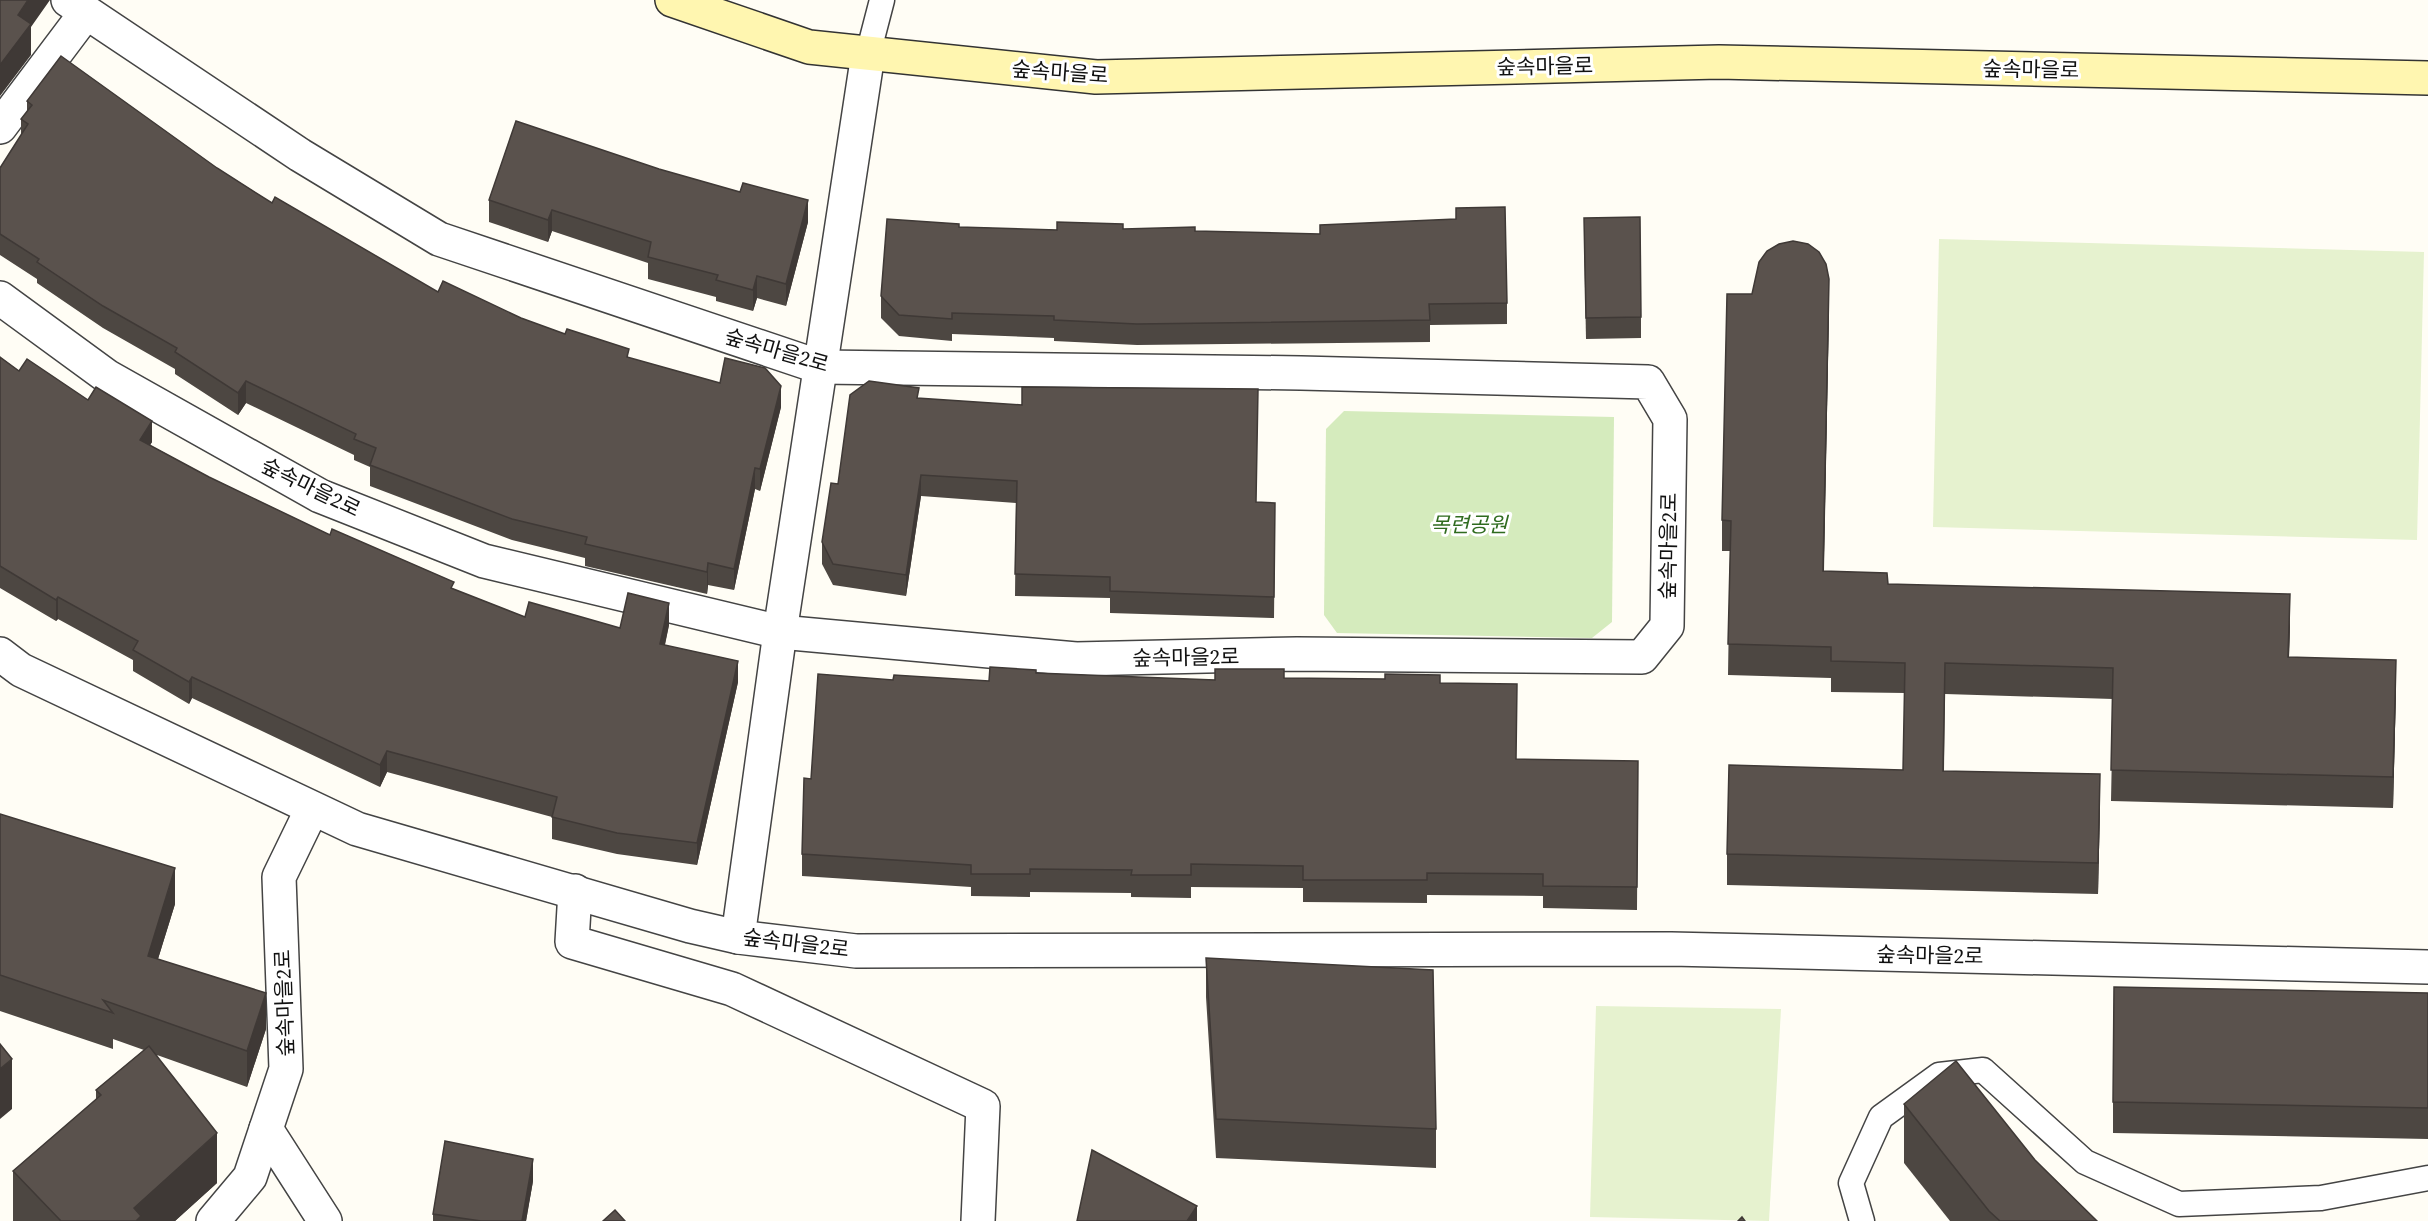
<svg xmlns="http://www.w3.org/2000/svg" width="2428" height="1221" font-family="'Source Serif 4','Noto Sans KR',serif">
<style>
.park{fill:#d5ebbd}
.pitch{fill:#e6f2cf}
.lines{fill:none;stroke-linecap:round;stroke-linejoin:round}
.lane-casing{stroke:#444;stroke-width:27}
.street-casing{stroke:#444;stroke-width:36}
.secondary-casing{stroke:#333;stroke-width:36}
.lane{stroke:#fff;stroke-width:24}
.street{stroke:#fff;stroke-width:33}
.secondary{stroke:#fff6b0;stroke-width:33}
.wall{fill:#4d4742}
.shaded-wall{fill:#3f3936}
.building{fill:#5a524d;stroke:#3f3936;stroke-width:1.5}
.labels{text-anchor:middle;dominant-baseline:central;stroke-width:6;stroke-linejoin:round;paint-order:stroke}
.street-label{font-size:21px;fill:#111;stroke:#fff}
.park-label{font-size:21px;font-style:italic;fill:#2f6b1f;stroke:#fff}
</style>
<rect width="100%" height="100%" fill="#fffdf5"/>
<!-- park -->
<path class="park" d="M 1344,411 L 1614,417 L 1612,622 L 1592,638 L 1337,633 L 1324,615 L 1326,429 Z"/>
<!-- pitch -->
<g class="pitch">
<path d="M 1939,239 L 2424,252 L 2417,540 L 1933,527 Z"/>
<path d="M 1596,1006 L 1781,1009 L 1769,1221 L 1590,1217 Z"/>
</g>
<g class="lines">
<defs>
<g id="lane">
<path d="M 868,54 L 882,0"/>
<path d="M 1862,1221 L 1851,1183 L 1881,1117 L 1939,1075 L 1983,1070 L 2085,1162 L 2179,1204 L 2321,1198 L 2428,1178"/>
</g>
<g id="street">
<path d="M 0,127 L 85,14"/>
<path d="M 0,298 L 108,377 L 320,496 L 484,561 L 780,632 L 1076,659 L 1297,654 L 1642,657 L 1667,626 L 1670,419 L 1648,382 L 1301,373 L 820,367 L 439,239 L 300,155 L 68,0"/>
<path d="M 0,654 L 21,670 L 357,829 L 690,926 L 738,937 L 856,951 L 1671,949 L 2428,967"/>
<path d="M 575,891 L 572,942 L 732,989 L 983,1106 L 978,1221"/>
<path d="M 738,937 L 780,632 L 868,54"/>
<path d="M 266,1129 L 325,1221"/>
<path d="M 213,1221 L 250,1177 L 286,1069 L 279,877 L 312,809"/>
</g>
<path id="secondary" d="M 672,0 L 809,47 L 1096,77 L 1719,62 L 2428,78"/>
</defs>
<!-- lane casing -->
<use href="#lane" class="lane-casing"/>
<!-- street casing -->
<use href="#street" class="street-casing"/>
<!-- secondary casing -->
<use href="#secondary" class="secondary-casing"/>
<!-- lane -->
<use href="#lane" class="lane"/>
<!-- street -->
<use href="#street" class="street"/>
<!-- secondary -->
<use href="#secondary" class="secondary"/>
</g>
<!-- wall -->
<g class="wall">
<path d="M 27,101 L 217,168 L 272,203 L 438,292 L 521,318 L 629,358 L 781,407 L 760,491 L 755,489 L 734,590 L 708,585 L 707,594 L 585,566 L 585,558 L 512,540 L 370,486 L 370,467 L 354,460 L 354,455 L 246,403 L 238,415 L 175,374 L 175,369 L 103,328 L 37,283 L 37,279 L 0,255 L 0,168 L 21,135 L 21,119 L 27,112 Z"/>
<path d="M 489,200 L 808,222 L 786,306 L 757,298 L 753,311 L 716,301 L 716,297 L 648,279 L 648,263 L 552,231 L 548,242 L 489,222 Z"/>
<path d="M 959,227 L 1057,230 L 1123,229 L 1195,231 L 1507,303 L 1507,324 L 1430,325 L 1430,342 L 1137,345 L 1054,341 L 1054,338 L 952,334 L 952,341 L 899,336 L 881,318 L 881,296 Z"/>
<path d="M 1584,239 L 1641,317 L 1641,338 L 1586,339 Z"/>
<path d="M 1752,294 L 1829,309 L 1824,571 L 1888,584 L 2290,625 L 2289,657 L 2396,690 L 2393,808 L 2111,801 L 2113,699 L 1945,694 L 1944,771 L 2100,805 L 2098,894 L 1727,885 L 1727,854 L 1903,770 L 1905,693 L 1831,692 L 1831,678 L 1728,675 L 1730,551 L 1722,551 L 1722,520 Z"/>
<path d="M 0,357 L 19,371 L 88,400 L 152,442 L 150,445 L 209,477 L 330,535 L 454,590 L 525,617 L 620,628 L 669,625 L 665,645 L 738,682 L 697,865 L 617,854 L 552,839 L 552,817 L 387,772 L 380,787 L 192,698 L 189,704 L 133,671 L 133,660 L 58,619 L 56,621 L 0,588 Z"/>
<path d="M 919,398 L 1256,502 L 1275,524 L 1274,618 L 1110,613 L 1110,598 L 1015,596 L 1016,503 L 921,496 L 906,596 L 833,585 L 822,564 L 822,542 L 838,484 Z"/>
<path d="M 1036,673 L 1215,680 L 1284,678 L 1440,683 L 1516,759 L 1638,761 L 1637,910 L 1543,908 L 1543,896 L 1427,895 L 1427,903 L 1303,902 L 1303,888 L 1191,887 L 1191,898 L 1131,897 L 1131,893 L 1030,892 L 1030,897 L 971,896 L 971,887 L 802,876 L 802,854 L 811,779 L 893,680 L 989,681 Z"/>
<path d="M 0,814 L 175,904 L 158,959 L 266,1029 L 247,1087 L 157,1055 L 217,1183 L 175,1221 L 13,1221 L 13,1171 L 96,1100 L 96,1090 L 144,1050 L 113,1039 L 113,1049 L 0,1011 Z"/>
<path d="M 1206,958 L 1436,1129 L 1436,1168 L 1216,1158 L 1206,997 Z"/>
<path d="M 2428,993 L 2428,1139 L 2113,1133 L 2113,1102 Z"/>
<path d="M 1904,1104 L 2035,1160 L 2097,1221 L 1950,1221 L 1904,1163 Z"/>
<path d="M 533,1181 L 526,1221 L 433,1221 L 433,1214 Z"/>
</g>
<!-- shaded-wall -->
<g class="shaded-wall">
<path d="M 28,0 L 50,0 L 31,27 L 31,55 L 0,96 L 0,65 L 18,15 Z"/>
<path d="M 808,200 L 808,222 L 786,306 L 786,284 Z"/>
<path d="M 552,210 L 552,231 L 548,242 L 548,220 Z"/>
<path d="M 757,276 L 757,298 L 753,311 L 753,290 Z"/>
<path d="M 1829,279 L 1829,309 L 1823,602 L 1823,571 Z"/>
<path d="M 246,381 L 246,403 L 238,415 L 238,393 Z"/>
<path d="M 781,386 L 781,407 L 760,491 L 760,469 Z"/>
<path d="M 152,421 L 152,442 L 140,462 L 140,440 Z"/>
<path d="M 755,468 L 755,489 L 734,590 L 734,569 Z"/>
<path d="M 921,475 L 921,496 L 906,596 L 906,575 Z"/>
<path d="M 708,563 L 708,585 L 707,594 L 707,572 Z"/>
<path d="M 2290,594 L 2290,625 L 2288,688 L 2288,657 Z"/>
<path d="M 58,597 L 58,619 L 56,621 L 56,600 Z"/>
<path d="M 669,603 L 669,625 L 660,666 L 660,644 Z"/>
<path d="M 2396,660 L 2396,690 L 2393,808 L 2393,777 Z"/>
<path d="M 738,661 L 738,682 L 697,865 L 697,843 Z"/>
<path d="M 192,677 L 192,698 L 189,704 L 189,682 Z"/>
<path d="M 387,751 L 387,772 L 380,787 L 380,765 Z"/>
<path d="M 2100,774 L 2100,805 L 2098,894 L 2098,863 Z"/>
<path d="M 175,868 L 175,904 L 148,991 L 148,956 Z"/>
<path d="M 266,993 L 266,1029 L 247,1087 L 247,1051 Z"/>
<path d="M 12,1059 L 12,1109 L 0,1119 L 0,1069 Z"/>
<path d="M 217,1133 L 217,1183 L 175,1221 L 134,1221 L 134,1208 Z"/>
<path d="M 533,1159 L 533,1181 L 526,1221 L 522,1221 Z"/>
<path d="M 1197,1206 L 1197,1221 L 1187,1221 Z"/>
</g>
<!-- building -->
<g class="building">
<path d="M 0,0 L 28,0 L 18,15 L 31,24 L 0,65 Z"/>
<path d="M 61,56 L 217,168 L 272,203 L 275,197 L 438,292 L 443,281 L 521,318 L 565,334 L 567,329 L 629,349 L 627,357 L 720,383 L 725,358 L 765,368 L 781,386 L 760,469 L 755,468 L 734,569 L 708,563 L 707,572 L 585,544 L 587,537 L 512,519 L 370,465 L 376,448 L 354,439 L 356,434 L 246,381 L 238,393 L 175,352 L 177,348 L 103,306 L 37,262 L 39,259 L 0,234 L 0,168 L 28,124 L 21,119 L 32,105 L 27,101 Z"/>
<path d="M 516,121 L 659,169 L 740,192 L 743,183 L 808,200 L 786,284 L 757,276 L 753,290 L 716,280 L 718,275 L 648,257 L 651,242 L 552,210 L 548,220 L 489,200 Z"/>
<path d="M 1505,207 L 1507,303 L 1429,304 L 1430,320 L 1137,324 L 1054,320 L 1054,316 L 952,313 L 952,319 L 899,315 L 881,296 L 887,219 L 959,224 L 959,227 L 1057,230 L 1057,222 L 1123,224 L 1123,229 L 1195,227 L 1195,231 L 1320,234 L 1320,225 L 1456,219 L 1456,208 Z"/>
<path d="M 1640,217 L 1641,317 L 1586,318 L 1584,218 Z"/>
<path d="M 1793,241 L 1808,244 L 1819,252 L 1826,264 L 1829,279 L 1823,571 L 1887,573 L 1888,584 L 2290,594 L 2288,657 L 2396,660 L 2393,777 L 2111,770 L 2113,668 L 1945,663 L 1943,771 L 2100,774 L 2098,863 L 1727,854 L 1729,765 L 1903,770 L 1905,663 L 1831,661 L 1831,647 L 1728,644 L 1731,521 L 1722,520 L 1727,294 L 1752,294 L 1759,262 L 1767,251 L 1779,244 Z"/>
<path d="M 0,357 L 19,371 L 27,359 L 88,400 L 96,387 L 152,421 L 140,440 L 209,477 L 330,535 L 332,529 L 454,582 L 451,588 L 525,617 L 529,602 L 620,628 L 628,593 L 669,603 L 660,644 L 738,661 L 697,843 L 617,833 L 552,817 L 557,797 L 387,751 L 380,765 L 192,677 L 189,682 L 133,650 L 138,641 L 58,597 L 56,600 L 0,566 Z"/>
<path d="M 869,381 L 919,388 L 917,398 L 1022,405 L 1022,387 L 1258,389 L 1256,502 L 1275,503 L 1274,597 L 1110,591 L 1110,577 L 1015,574 L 1017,481 L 921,475 L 906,575 L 833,564 L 822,542 L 831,483 L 838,484 L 850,395 Z"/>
<path d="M 990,667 L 1036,670 L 1036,673 L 1215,680 L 1215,669 L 1284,669 L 1284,678 L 1385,679 L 1385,674 L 1440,675 L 1440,683 L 1517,684 L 1516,759 L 1638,761 L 1637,887 L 1543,886 L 1543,874 L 1427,873 L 1427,880 L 1303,880 L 1303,866 L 1191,864 L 1191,875 L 1131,875 L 1132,870 L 1030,869 L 1030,874 L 971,874 L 971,865 L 802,854 L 804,778 L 811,779 L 818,674 L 893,680 L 894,675 L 989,681 Z"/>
<path d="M 0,814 L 175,868 L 148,956 L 266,993 L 247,1051 L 103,1000 L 113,1013 L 0,975 Z"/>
<path d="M 1206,958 L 1433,970 L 1436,1129 L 1216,1119 Z"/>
<path d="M 2114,987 L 2428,993 L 2428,1108 L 2113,1102 Z"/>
<path d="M 0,1044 L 12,1059 L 0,1069 Z"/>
<path d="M 149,1046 L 217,1133 L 134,1208 L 141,1216 L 136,1221 L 61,1221 L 13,1171 L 101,1095 L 96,1090 Z"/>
<path d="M 1956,1061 L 2035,1160 L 2097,1221 L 2000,1221 L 1989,1211 L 1904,1104 Z"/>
<path d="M 445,1141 L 533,1159 L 522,1221 L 481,1221 L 433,1214 Z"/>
<path d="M 1092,1150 L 1197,1206 L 1187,1221 L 1077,1221 Z"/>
<path d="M 615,1210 L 625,1221 L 603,1221 Z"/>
<path d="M 1742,1217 L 1745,1221 L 1738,1221 Z"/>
</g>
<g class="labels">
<!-- street labels -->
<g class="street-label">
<text transform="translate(1545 66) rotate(-1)">숲속마을로</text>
<text transform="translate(2031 69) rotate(1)">숲속마을로</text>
<text transform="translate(1060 72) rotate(4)">숲속마을로</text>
<text transform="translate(777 350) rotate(16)">숲속마을2로</text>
<text transform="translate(311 487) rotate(26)">숲속마을2로</text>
<text transform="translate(1668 546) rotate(-89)">숲속마을2로</text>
<text transform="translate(1186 657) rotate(-1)">숲속마을2로</text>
<text transform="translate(796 943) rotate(7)">숲속마을2로</text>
<text transform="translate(1930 955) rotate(1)">숲속마을2로</text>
<text transform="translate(284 1003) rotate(-92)">숲속마을2로</text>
</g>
<!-- park labels -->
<g class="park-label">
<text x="1469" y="524">목련공원</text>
</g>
</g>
</svg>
